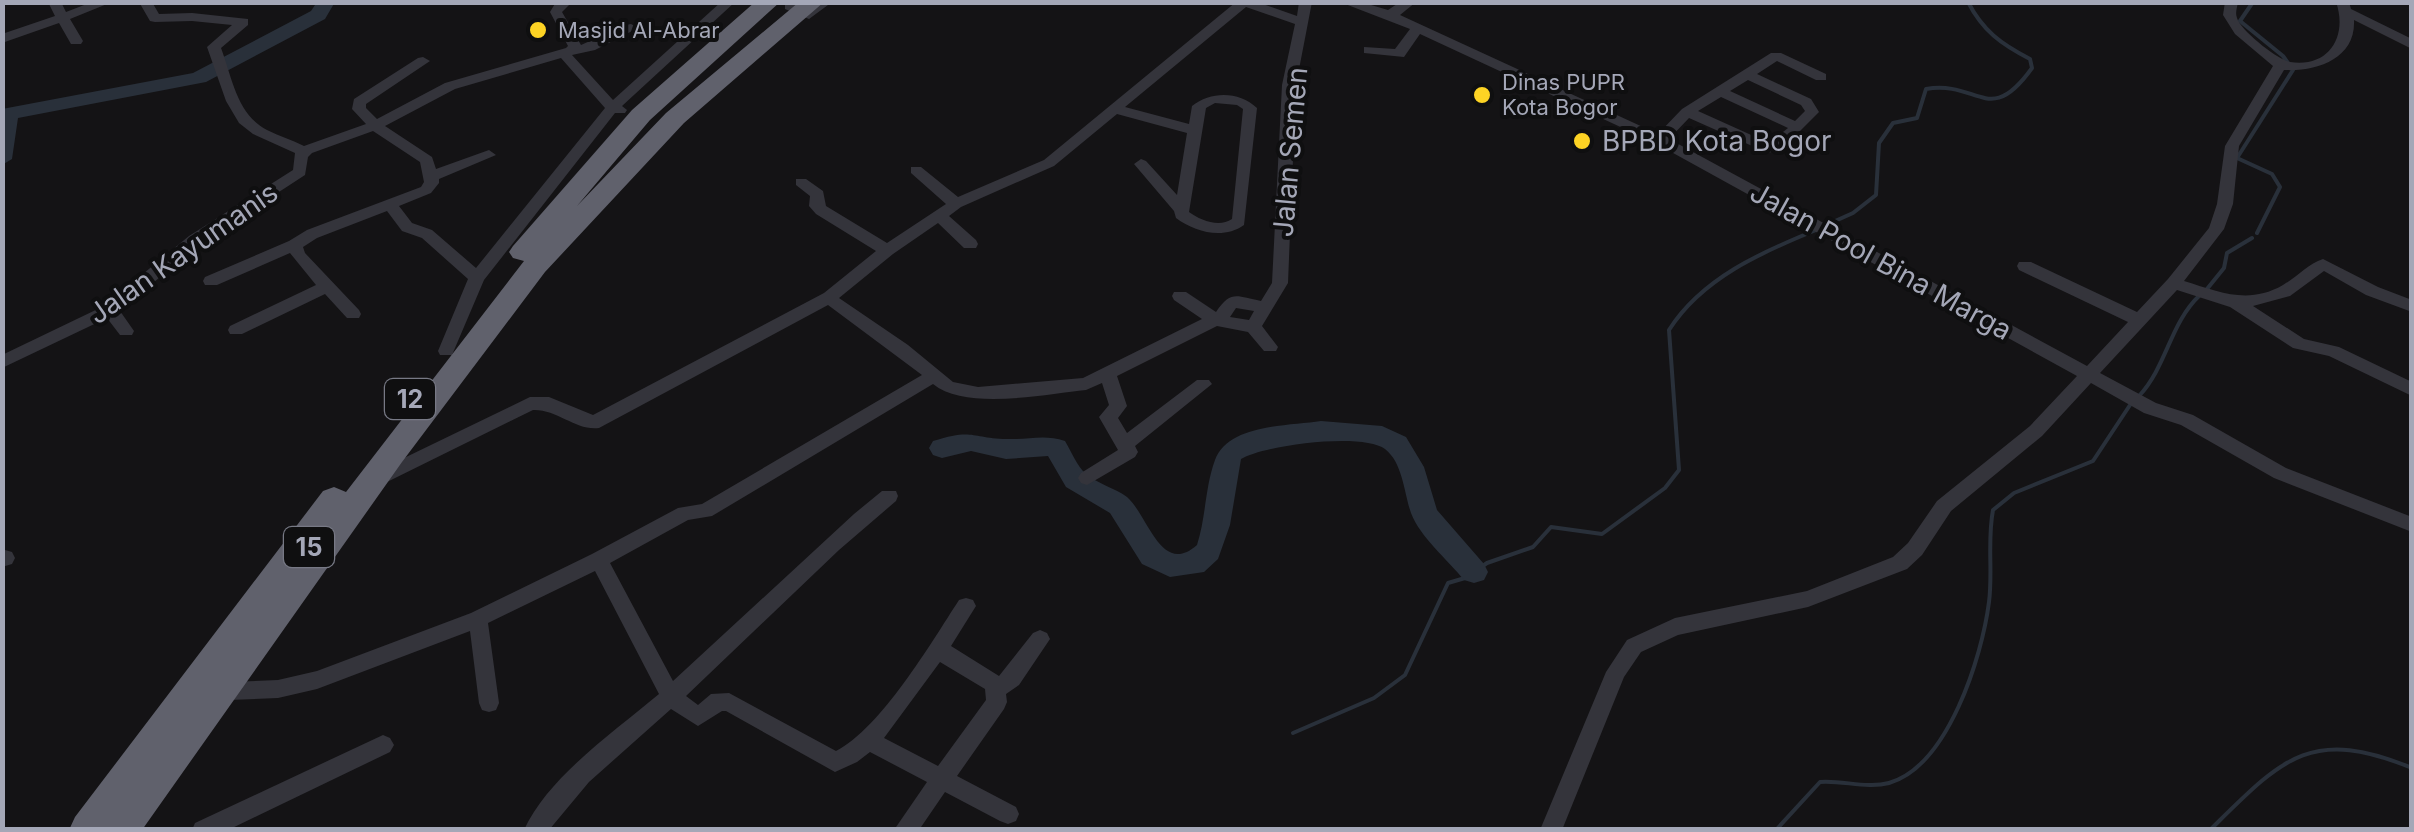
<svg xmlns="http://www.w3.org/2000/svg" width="2414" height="832" font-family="Inter,sans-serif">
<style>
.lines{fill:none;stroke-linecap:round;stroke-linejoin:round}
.stream{stroke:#29303a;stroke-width:4}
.river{fill:#29303a;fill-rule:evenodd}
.street{fill:#34343b;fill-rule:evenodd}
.highway{fill:#60616c;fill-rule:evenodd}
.poi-dot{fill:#fdd324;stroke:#0f0f10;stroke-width:4}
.labels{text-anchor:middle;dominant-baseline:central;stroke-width:8;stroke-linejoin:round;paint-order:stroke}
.far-poi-label{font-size:22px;fill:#a4a7b7;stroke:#0f0f10;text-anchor:start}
.shield{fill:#0f0f10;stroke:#777985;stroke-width:2.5}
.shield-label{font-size:25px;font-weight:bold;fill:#a4a7b7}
.poi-label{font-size:28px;fill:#a4a7b7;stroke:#0f0f10;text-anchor:start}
.street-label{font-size:28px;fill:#a4a7b7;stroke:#0f0f10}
</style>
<rect width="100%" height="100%" fill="#141315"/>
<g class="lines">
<!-- stream -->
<g class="stream">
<path d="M 2253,2 L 2240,21 L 2283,56 L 2293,70 L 2237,158 L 2272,174 L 2280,187 L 2257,233"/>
<path d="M 1824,226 L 1853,213 L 1876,195 L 1879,143 L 1893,123 L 1917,118 L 1926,89 C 1979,80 1989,128 2032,68 L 2030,59 C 2001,44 1983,31 1968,2"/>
<path d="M 2207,289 L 2224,268 L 2227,253 L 2252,238"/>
<path d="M 2139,396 C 2167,366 2170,323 2200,295"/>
<path d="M 1293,733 L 1374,698 L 1405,675 L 1448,583 L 1465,578 L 1487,563 L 1533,547 L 1551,527 L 1602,534 L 1665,488 L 1679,470 L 1669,330 C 1702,278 1762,252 1816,230"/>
<path d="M 1776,830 L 1820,782 C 1842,780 1867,789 1889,783 C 1948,766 1982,657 1989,602 C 1993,571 1987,541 1993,510 L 2014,493 L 2093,461 L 2132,402"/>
<path d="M 2210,830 C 2282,759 2310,726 2412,768"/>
</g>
<!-- river -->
<g class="river">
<path d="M 317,2 L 335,2 L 325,19 L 206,82 L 18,118 L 12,159 L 2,165 L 2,109 L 193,73 L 311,11 Z"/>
<path d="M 1321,421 L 1382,426 L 1406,437 L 1424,467 L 1437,510 L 1484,564 L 1488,572 L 1484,580 L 1474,583 L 1464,580 C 1448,560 1420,537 1411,513 C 1404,493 1403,463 1385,449 C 1363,432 1264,445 1241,459 L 1230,525 L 1218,559 L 1204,572 L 1170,577 L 1142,564 L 1110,513 L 1066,487 L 1048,456 L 1006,459 L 971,451 L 942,458 L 933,455 L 929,448 L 933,441 C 973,428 971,438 1007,439 C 1028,440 1044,434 1065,441 C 1071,451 1077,466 1086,474 C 1098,484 1115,488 1127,497 C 1148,515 1161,577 1197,545 C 1206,517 1205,487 1215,460 C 1228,424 1289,426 1321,421 Z"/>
</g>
<!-- street -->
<g class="street">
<path d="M 48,2 L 61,2 L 66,12 L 92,2 L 112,2 L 70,19 L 83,41 L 81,44 L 71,44 L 59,23 L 2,43 L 2,34 L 55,16 Z"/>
<path d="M 139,2 L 152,2 L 159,14 L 192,13 L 248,19 L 248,25 L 221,48 C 232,77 237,115 267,130 C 279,136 292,140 304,146 L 366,124 L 352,109 L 354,99 L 418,58 L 423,57 L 430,61 L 366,104 L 366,108 L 377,119 L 445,83 L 566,48 L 568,46 L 550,12 L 556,2 L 572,2 L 562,12 L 581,45 L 626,25 L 631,24 L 638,28 L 595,50 L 572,55 L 613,100 L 721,2 L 735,2 L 622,106 L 627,110 L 625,113 L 615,113 L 484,280 L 452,355 L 440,355 L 438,351 L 468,279 L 422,238 L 402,231 L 387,211 L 317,238 L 303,247 L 305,253 L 359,310 L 361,314 L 359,318 L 347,318 L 325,294 L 242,334 L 230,334 L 228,330 L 230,326 L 316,285 L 290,253 L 217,285 L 205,285 L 203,281 L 205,277 L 289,241 L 307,230 L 421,187 L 424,182 L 420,162 L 373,131 L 312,153 L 308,157 L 305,175 L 199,244 L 120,311 L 134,331 L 132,335 L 120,335 L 107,318 L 2,368 L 2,355 L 104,306 L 189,236 L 293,170 L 295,153 L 253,134 L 239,123 L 226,101 L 207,47 L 232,25 L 192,21 L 155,22 L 150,21 ZM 561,58 L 605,108 L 476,268 L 432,230 L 412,223 L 399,206 L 431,193 L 439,183 L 439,179 L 496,155 L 489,150 L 436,169 L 432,157 L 385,126 L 455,89 Z"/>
<path d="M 791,2 L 808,10 L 817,2 L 832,2 L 809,19 L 785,9 L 785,3 Z"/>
<path d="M 1236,2 L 1257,2 L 1297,16 L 1299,2 L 1312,2 L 1296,85 L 1288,283 L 1262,326 L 1278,347 L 1276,351 L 1264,351 L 1248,332 L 1217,326 L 1117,376 L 1127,406 L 1118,418 L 1127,433 L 1197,380 L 1209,380 L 1212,384 L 1135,446 L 1138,452 L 1135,457 L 1087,485 L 1081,483 L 1078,478 L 1081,473 L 1118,450 L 1099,417 L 1109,405 L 1102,383 L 1086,390 C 1046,394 966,411 933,384 L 712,516 L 688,520 L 610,563 L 673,681 L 854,514 L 882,491 L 896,491 L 898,496 L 896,501 L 839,550 L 686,696 L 698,705 L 711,694 L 729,693 L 836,751 C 881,728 931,643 959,600 L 966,598 L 973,600 L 976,606 L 951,646 L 999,676 L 1033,633 L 1040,630 L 1047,633 L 1050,639 L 1019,685 L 1006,694 L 1007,702 L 1004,709 L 957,776 L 1016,807 L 1019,814 L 1016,821 L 1008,824 L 1000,821 L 945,792 L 919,830 L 894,830 L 927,782 L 870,752 L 857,762 L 835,772 L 726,711 L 722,711 L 698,726 L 671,709 L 589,782 L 549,830 L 524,830 C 548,777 615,731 659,694 L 595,571 L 488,623 L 499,703 L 496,710 L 489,712 L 482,710 L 479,703 L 470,631 L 317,689 L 278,698 L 229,700 L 222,697 L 219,691 L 222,685 L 229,682 L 278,680 L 317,671 L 471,613 L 592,554 L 678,508 L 702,504 L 922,375 L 828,305 L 599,428 C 576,431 557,409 533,410 L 385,483 L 373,483 L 370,478 L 373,473 L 530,397 L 549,397 L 593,415 L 824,293 L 876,251 L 816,214 L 809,206 L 810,196 L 796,185 L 796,179 L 806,179 L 823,191 L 826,206 L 887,243 L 946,204 L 911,173 L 911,167 L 921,167 L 958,197 L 1044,160 ZM 1246,7 L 1295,24 L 1282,85 L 1272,283 L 1261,301 C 1236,296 1231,290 1216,312 L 1186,292 L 1174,292 L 1172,296 L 1174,300 L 1202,319 L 1083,378 L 978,387 L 953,382 L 908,345 L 839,298 L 893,254 L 938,223 L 964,248 L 976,248 L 978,244 L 976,240 L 949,216 L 961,207 L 1054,166 L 1117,114 L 1187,133 L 1177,195 L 1146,161 L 1141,159 L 1134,164 L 1174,211 L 1176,218 C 1195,232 1223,240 1244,225 L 1257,108 C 1239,91 1211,91 1192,106 L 1189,124 L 1125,107 ZM 1215,103 L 1237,105 L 1243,109 L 1232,219 C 1219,228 1200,220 1189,212 L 1206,108 ZM 1236,308 L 1254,311 L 1249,320 L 1230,317 ZM 940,662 L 985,689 L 986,700 L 938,766 L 884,738 Z"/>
<path d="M 1340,2 L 1361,2 L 1388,10 L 1400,2 L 1416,2 L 1400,15 L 1658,134 L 1682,109 L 1771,53 L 1781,53 L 1826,74 L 1826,80 L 1816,80 L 1777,61 L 1757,74 L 1811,99 L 1819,112 L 1782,149 L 1768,153 L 1689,118 L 1669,139 L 2087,366 L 2128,322 L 2019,270 L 2017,266 L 2019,262 L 2031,262 L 2137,312 L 2168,279 L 2209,228 L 2217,204 L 2225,146 L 2273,66 L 2235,34 L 2223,15 L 2225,2 L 2238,2 C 2237,8 2235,13 2237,18 C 2240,30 2278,60 2290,62 C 2329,68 2348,36 2336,2 L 2349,2 L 2351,9 L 2412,39 L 2412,49 L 2354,20 C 2356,59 2316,72 2284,70 L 2239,146 L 2233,204 L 2224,229 L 2184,281 C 2220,292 2248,305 2283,285 C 2297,277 2308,264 2323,259 L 2378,287 L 2412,300 L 2412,312 L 2366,295 L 2324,271 L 2290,296 L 2253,306 L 2304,339 L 2339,347 L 2412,382 L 2412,396 L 2329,356 L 2293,348 L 2230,307 L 2177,290 L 2100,373 L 2156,403 L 2193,415 L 2286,468 L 2412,517 L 2412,532 L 2274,478 L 2181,425 L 2144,413 L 2091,383 L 2042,436 L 1951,511 L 1922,555 L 1907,569 L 1808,607 L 1678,635 L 1641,652 L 1624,677 L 1562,830 L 1540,830 L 1606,672 L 1627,640 L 1675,618 L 1807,591 L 1893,557 L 1908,543 L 1937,501 L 2030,426 L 2077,376 L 1655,143 L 1420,34 L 1404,57 L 1364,53 L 1364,47 L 1395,49 L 1410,29 ZM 1748,80 L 1801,105 L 1805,111 L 1795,121 L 1730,91 ZM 1721,97 L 1788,128 L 1769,143 L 1698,111 Z"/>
<path d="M 5,550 L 12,552 L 15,558 L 12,564 L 2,567 L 2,551 Z"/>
<path d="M 383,735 L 390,738 L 394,745 L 390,752 L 228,830 L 192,830 L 195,823 Z"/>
</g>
<!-- highway -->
<path class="highway" d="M 755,2 L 780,2 L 650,120 L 577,206 L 666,113 L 799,2 L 824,2 L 684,123 L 545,272 L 402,462 L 142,830 L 69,830 L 75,817 L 323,491 L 334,487 L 346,492 L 524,261 L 513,258 L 509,252 L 513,246 L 632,110 Z"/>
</g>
<!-- markers -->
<g class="poi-dot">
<circle cx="538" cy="30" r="10"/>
<circle cx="1482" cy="95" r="10"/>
<circle cx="1582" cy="141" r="10"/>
</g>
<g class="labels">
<!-- far-poi labels -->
<g class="far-poi-label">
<text x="558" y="30">Masjid Al-Abrar</text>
<text x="1502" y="82">Dinas PUPR<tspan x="1502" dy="25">Kota Bogor</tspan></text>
</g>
<!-- shield labels -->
<g class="shield">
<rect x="385" y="379" width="50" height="40" rx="8"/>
<rect x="284" y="527" width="50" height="40" rx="8"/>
</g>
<g class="shield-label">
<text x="410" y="399">12</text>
<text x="309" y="547">15</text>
</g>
<!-- poi labels -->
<g class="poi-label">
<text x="1602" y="141">BPBD Kota Bogor</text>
</g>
<!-- street labels -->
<g class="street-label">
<text transform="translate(1290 152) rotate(-85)">Jalan Semen</text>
<text transform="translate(183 253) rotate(-35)">Jalan Kayumanis</text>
<text transform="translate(1881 261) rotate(29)">Jalan Pool Bina Marga</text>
</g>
</g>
<!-- border -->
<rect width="2414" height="832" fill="none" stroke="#a4a7b7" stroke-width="10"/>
</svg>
